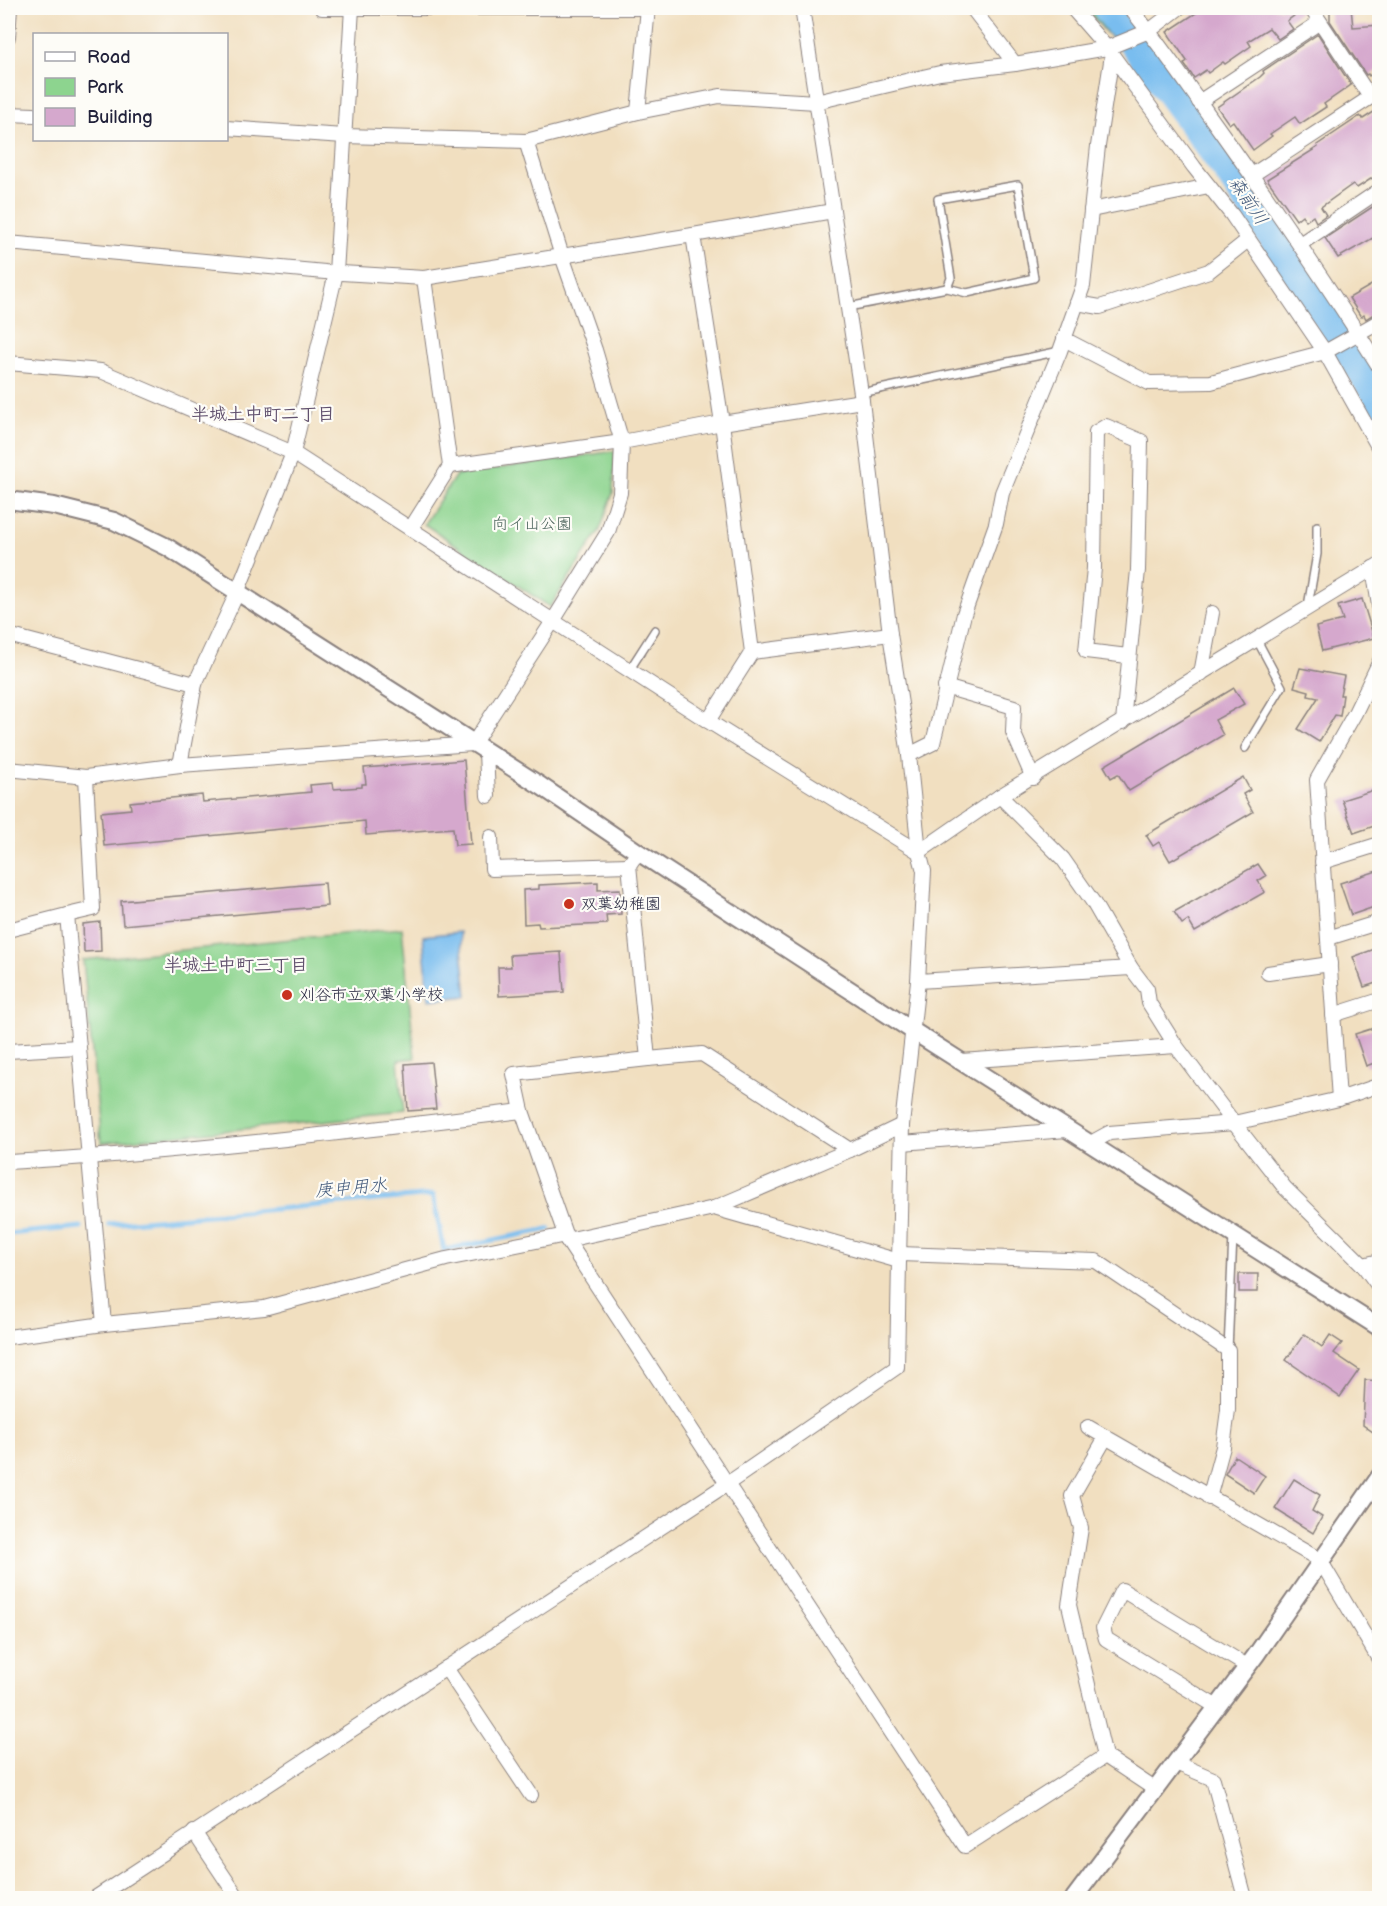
<svg xmlns="http://www.w3.org/2000/svg" width="1387" height="1906" font-family="'Balsamiq Sans','Klee One',sans-serif">
<style>
.green{fill:#8dd48f;stroke:#587b65;stroke-width:1.5}
.forest{fill:#72b67a;stroke:#4a6c5a;stroke-width:1.5}
.water{fill:#79bdef;stroke:#4e7095;stroke-width:1.5}
.lines{fill:none;stroke-linecap:round;stroke-linejoin:round}
.stream{stroke:#79bdef;stroke-width:5}
.river{stroke:#79bdef;stroke-width:32}
.building{fill:#d5a8cd}
.service-casing{stroke:#8a807e;stroke-width:10}
.minor-casing{stroke:#8a807e;stroke-width:16}
.tertiary-casing{stroke:#8a807e;stroke-width:20}
.service{stroke:#fff;stroke-width:7}
.minor{stroke:#fff;stroke-width:14}
.tertiary{stroke:#fff;stroke-width:16}
.poi-dot{fill:#c8321e;stroke:#fdfcf7;stroke-width:2}
.labels{text-anchor:middle;dominant-baseline:central;stroke-width:4.5;stroke-linejoin:round;paint-order:stroke}
.park-label{font-size:16px;fill:#476058;stroke:#fdfcf7}
.poi-label{font-size:16px;fill:#22223b;stroke:#fdfcf7;text-anchor:start}
.water-label{font-size:18px;font-style:italic;fill:#40587a;stroke:#fdfcf7}
.neighbourhood-label{font-size:18px;font-weight:bold;fill:#61516e;stroke:#fdfcf7}
</style>
<rect width="100%" height="100%" fill="#fdfcf7"/>
<filter id="ink" filterUnits="userSpaceOnUse"><feTurbulence type="fractalNoise" baseFrequency=".0167" numOctaves="2"/><feDisplacementMap in="SourceGraphic" scale="12" xChannelSelector="R" yChannelSelector="G"/><feConvolveMatrix kernelMatrix="1 2 1 2 8 2 1 2 1" color-interpolation-filters="sRGB"/></filter>
<filter id="wash" filterUnits="userSpaceOnUse"><feTurbulence type="fractalNoise" baseFrequency=".008" numOctaves="4" result="noise"/><feDisplacementMap in="SourceGraphic" scale="24" xChannelSelector="R" yChannelSelector="G"/><feGaussianBlur stdDeviation="1.35" result="paint"/><feColorMatrix in="noise" values="0 0 0 0 0 0 0 0 0 0 0 0 0 0 0 0 0 1.4 0 .05"/><feComposite in="paint" operator="in"/></filter>
<g filter="url(#wash)">
<rect width="100%" height="100%" fill="#f1dfc0"/>
<!-- green -->
<g class="green">
<path d="M 615,451 L 613,493 L 600,530 L 550,607 L 424,524 L 456,475 Z"/>
<path d="M 402,928 L 415,1058 L 398,1060 L 403,1113 L 101,1143 L 83,960 Z"/>
</g>
<!-- forest -->
<path class="forest" d="M 1085,8 L 1103,8 L 1122,31 L 1111,38 Z"/>
<!-- water -->
<path class="water" d="M 460,932 L 467,996 L 429,1000 L 423,936 Z"/>
<g class="lines">
<!-- stream -->
<g class="stream">
<path d="M 109,1224 L 433,1195 L 444,1250 L 549,1229"/>
<path d="M 8,1234 L 81,1227"/>
</g>
<!-- river -->
<path class="river" d="M 1109,8 L 1227,168 L 1334,327 L 1380,399"/>
</g>
<g id="blocks">
<!-- building -->
<g class="building">
<path d="M 1192,8 L 1302,8 L 1302,10 L 1287,21 L 1293,29 L 1278,39 L 1269,28 L 1248,41 L 1251,46 L 1225,64 L 1223,62 L 1208,73 L 1206,70 L 1194,78 L 1184,64 L 1187,61 L 1167,32 L 1196,13 Z"/>
<path d="M 1330,8 L 1351,8 L 1353,27 L 1380,25 L 1380,69 L 1369,76 L 1368,74 L 1366,75 L 1330,21 Z"/>
<path d="M 1318,34 L 1351,85 L 1324,104 L 1326,107 L 1300,124 L 1295,117 L 1270,134 L 1272,136 L 1253,150 L 1233,121 L 1229,124 L 1217,107 L 1260,77 L 1264,73 L 1263,71 Z"/>
<path d="M 1380,108 L 1380,173 L 1357,188 L 1353,184 L 1321,207 L 1326,215 L 1316,222 L 1313,216 L 1306,221 L 1302,215 L 1296,220 L 1267,179 L 1318,147 L 1317,145 L 1360,116 L 1363,119 Z"/>
<path d="M 1380,202 L 1380,234 L 1338,258 L 1325,238 Z"/>
<path d="M 1380,280 L 1380,310 L 1366,319 L 1364,315 L 1361,317 L 1349,298 Z"/>
<path d="M 1362,599 L 1374,638 L 1322,651 L 1316,627 L 1343,620 L 1338,606 Z"/>
<path d="M 1300,668 L 1344,676 L 1340,695 L 1343,695 L 1340,716 L 1335,715 L 1319,742 L 1298,729 L 1318,698 L 1308,696 L 1309,691 L 1294,687 Z"/>
<path d="M 1234,688 L 1244,704 L 1215,720 L 1223,735 L 1129,791 L 1118,774 L 1111,778 L 1104,766 Z"/>
<path d="M 464,760 L 471,844 L 455,845 L 453,828 L 366,835 L 365,821 L 104,846 L 101,812 L 131,809 L 130,802 L 202,795 L 203,802 L 311,792 L 310,785 L 333,783 L 334,789 L 362,787 L 362,784 L 366,784 L 364,768 Z"/>
<path d="M 1243,777 L 1250,790 L 1243,794 L 1253,812 L 1170,861 L 1159,842 L 1153,846 L 1146,835 Z"/>
<path d="M 1380,788 L 1380,824 L 1354,833 L 1342,800 Z"/>
<path d="M 1258,864 L 1266,876 L 1258,881 L 1265,892 L 1195,932 L 1188,920 L 1182,924 L 1174,912 Z"/>
<path d="M 1380,870 L 1380,905 L 1351,915 L 1340,883 Z"/>
<path d="M 598,882 L 598,890 L 620,889 L 621,914 L 606,915 L 607,924 L 539,927 L 538,923 L 524,924 L 523,890 L 539,889 L 539,885 Z"/>
<path d="M 325,883 L 327,906 L 123,925 L 121,901 Z"/>
<path d="M 100,922 L 101,951 L 84,952 L 83,924 Z"/>
<path d="M 1380,947 L 1380,988 L 1377,989 L 1376,983 L 1364,987 L 1353,957 Z"/>
<path d="M 561,952 L 564,992 L 499,996 L 498,967 L 511,967 L 510,955 Z"/>
<path d="M 1380,1026 L 1380,1061 L 1366,1066 L 1355,1034 Z"/>
<path d="M 431,1062 L 436,1109 L 408,1111 L 405,1064 Z"/>
<path d="M 1239,1274 L 1258,1274 L 1257,1292 L 1239,1292 Z"/>
<path d="M 1304,1334 L 1322,1347 L 1330,1335 L 1342,1343 L 1334,1353 L 1359,1370 L 1340,1397 L 1286,1360 Z"/>
<path d="M 1365,1380 L 1380,1381 L 1380,1424 L 1373,1432 L 1363,1425 Z"/>
<path d="M 1235,1456 L 1265,1476 L 1254,1493 L 1225,1474 Z"/>
<path d="M 1294,1479 L 1320,1495 L 1312,1511 L 1322,1517 L 1313,1533 L 1275,1509 Z"/>
</g>
</g>
</g>
<g filter="url(#ink)">
<use href="#blocks" fill-opacity="0" stroke="#8a807e" stroke-width="1.5"/>
<g class="lines">
<defs>
<g id="service">
<path d="M 848,307 L 947,288 L 967,293 L 1034,278 L 1018,185 L 938,199 L 951,278 L 947,288"/>
<path d="M 861,393 L 1060,351"/>
<path d="M 1308,606 L 1317,554 L 1317,526"/>
<path d="M 630,669 L 655,630"/>
<path d="M 1245,748 L 1282,687 L 1257,640"/>
<path d="M 1228,1350 L 1233,1236"/>
</g>
<g id="minor">
<path d="M 322,8 L 648,8 L 638,112"/>
<path d="M 802,8 L 861,393 L 890,634 L 909,755 L 919,852 L 1000,796 L 1380,564"/>
<path d="M 972,8 L 1015,64"/>
<path d="M 1072,8 L 1107,48 L 1194,167 L 1232,215 L 1325,352 L 1380,450"/>
<path d="M 1130,8 C 1161,45 1188,86 1216,125 C 1273,205 1328,285 1380,368"/>
<path d="M 1311,8 L 1370,97"/>
<path d="M 8,37 L 10,8"/>
<path d="M 1199,102 L 1320,22"/>
<path d="M 8,114 L 34,115"/>
<path d="M 226,128 L 344,136 L 526,141 L 638,112 L 720,96 L 816,102 L 940,73 L 1015,64 L 1107,48 L 1149,31 L 1179,8"/>
<path d="M 1252,175 L 1380,91"/>
<path d="M 1091,210 L 1209,186"/>
<path d="M 693,235 L 722,423 L 752,652 L 708,721"/>
<path d="M 8,243 L 325,272 L 424,278 L 450,466 L 411,528"/>
<path d="M 1300,244 L 1380,190"/>
<path d="M 424,278 L 693,235 L 833,211"/>
<path d="M 1077,303 L 1100,307 L 1209,271 L 1248,240"/>
<path d="M 1064,339 L 1149,383 L 1211,382 L 1325,352 L 1380,321"/>
<path d="M 8,363 L 101,371 L 293,453 L 553,621 L 608,532 L 620,493 L 622,442 L 595,350 L 562,256 L 526,141"/>
<path d="M 450,466 L 622,442 L 722,423 L 862,401"/>
<path d="M 1373,568 L 1380,612"/>
<path d="M 8,635 L 195,684"/>
<path d="M 752,652 L 890,634"/>
<path d="M 1201,674 L 1212,613"/>
<path d="M 945,687 L 1014,707 L 1013,732 L 1033,778"/>
<path d="M 1123,722 L 1138,570 L 1141,441 L 1106,426 L 1096,432 L 1094,568 L 1086,651 L 1128,656"/>
<path d="M 486,752 L 488,796"/>
<path d="M 909,755 L 933,743 L 964,614 L 996,524 L 1002,493 L 1060,351 L 1083,286 L 1098,146 L 1112,55"/>
<path d="M 180,765 L 195,684 L 237,593 L 293,453 L 336,273 L 352,8"/>
<path d="M 8,769 L 86,777"/>
<path d="M 1000,796 L 1063,859 L 1093,902 L 1131,968 L 1147,989 L 1149,1003 L 1176,1046 L 1234,1123 L 1285,1188 L 1363,1265 L 1380,1288"/>
<path d="M 491,837 L 492,869 L 629,865"/>
<path d="M 638,852 L 629,865 L 648,1059 L 514,1074 L 522,1111 L 567,1240 L 965,1846 L 1105,1756 L 1156,1790"/>
<path d="M 1322,862 L 1380,844"/>
<path d="M 8,930 L 67,915"/>
<path d="M 1328,938 L 1380,922"/>
<path d="M 1268,973 L 1330,964"/>
<path d="M 918,981 L 1131,968"/>
<path d="M 1333,1015 L 1380,1000"/>
<path d="M 8,1051 L 78,1047"/>
<path d="M 648,1059 L 702,1054 L 850,1150 L 714,1208"/>
<path d="M 961,1061 L 1176,1046"/>
<path d="M 1339,1099 L 1317,780 L 1355,713 L 1380,661"/>
<path d="M 902,1143 L 1067,1130"/>
<path d="M 1089,1144 L 1109,1133 L 1234,1123 L 1339,1099 L 1380,1085"/>
<path d="M 850,1150 L 902,1125"/>
<path d="M 8,1162 C 180,1153 351,1132 522,1111"/>
<path d="M 900,1254 L 1096,1261 L 1228,1350 L 1228,1410 L 1223,1447 L 1209,1498"/>
<path d="M 1363,1265 L 1380,1261"/>
<path d="M 104,1324 L 67,915 L 93,909 L 86,777 L 180,765 L 473,744 L 553,621 L 708,721 L 919,852 L 924,871 L 918,981 L 902,1125 L 899,1261"/>
<path d="M 8,1337 L 104,1324 L 264,1308 L 446,1259 L 566,1235"/>
<path d="M 1088,1427 L 1320,1560 L 1380,1661"/>
<path d="M 446,1668 L 531,1795"/>
<path d="M 1217,1707 L 1106,1639 L 1103,1628 L 1122,1590 L 1247,1666"/>
<path d="M 1105,1756 L 1069,1605 L 1081,1528 L 1072,1496 L 1106,1437"/>
<path d="M 1176,1763 L 1213,1779 L 1245,1898"/>
<path d="M 194,1832 L 238,1898"/>
<path d="M 95,1898 L 727,1484 L 897,1367 L 899,1261 L 714,1208 L 567,1240"/>
</g>
<g id="tertiary">
<path d="M 8,500 L 54,506 L 114,521 L 167,547 L 541,786 L 638,852 L 913,1031 L 1380,1328"/>
<path d="M 1074,1898 L 1256,1655 L 1380,1476"/>
</g>
</defs>
<!-- service casing -->
<use href="#service" class="service-casing"/>
<!-- minor casing -->
<use href="#minor" class="minor-casing"/>
<!-- tertiary casing -->
<use href="#tertiary" class="tertiary-casing"/>
<!-- service -->
<use href="#service" class="service"/>
<!-- minor -->
<use href="#minor" class="minor"/>
<!-- tertiary -->
<use href="#tertiary" class="tertiary"/>
</g>
</g>
<!-- markers -->
<g class="poi-dot">
<circle cx="569" cy="904" r="6"/>
<circle cx="287" cy="995" r="6"/>
</g>
<g class="labels">
<!-- park labels -->
<g class="park-label">
<text x="532" y="524">向イ山公園</text>
</g>
<!-- poi labels -->
<g class="poi-label">
<text x="581" y="904">双葉幼稚園</text>
<text x="299" y="995">刈谷市立双葉小学校</text>
</g>
<!-- water labels -->
<g class="water-label">
<text transform="translate(1248 201) rotate(56)">森前川</text>
<text transform="translate(351 1188) rotate(-5)">庚申用水</text>
</g>
<!-- neighbourhood labels -->
<g class="neighbourhood-label">
<text x="263" y="414">半城土中町二丁目</text>
<text x="236" y="965">半城土中町三丁目</text>
</g>
</g>
<!-- margin -->
<rect width="1387" height="1906" fill="none" stroke="#fdfcf7" stroke-width="30"/>
<!-- legend -->
<rect x="33" y="33" width="195" height="108" fill="#fdfcf7" stroke="#a5a5ac" stroke-width="1.5"/>
<rect x="45" y="52" width="30" height="9" fill="#ffffff" stroke="#a5a5ac" stroke-width="1.5"/>
<text x="87" y="63" font-size="18" fill="#22223b">Road</text>
<rect x="45" y="78" width="30" height="18" fill="#8dd48f" stroke="#a5a5ac" stroke-width="1.5"/>
<text x="87" y="93" font-size="18" fill="#22223b">Park</text>
<rect x="45" y="108" width="30" height="18" fill="#d5a8cd" stroke="#a5a5ac" stroke-width="1.5"/>
<text x="87" y="123" font-size="18" fill="#22223b">Building</text>
</svg>
